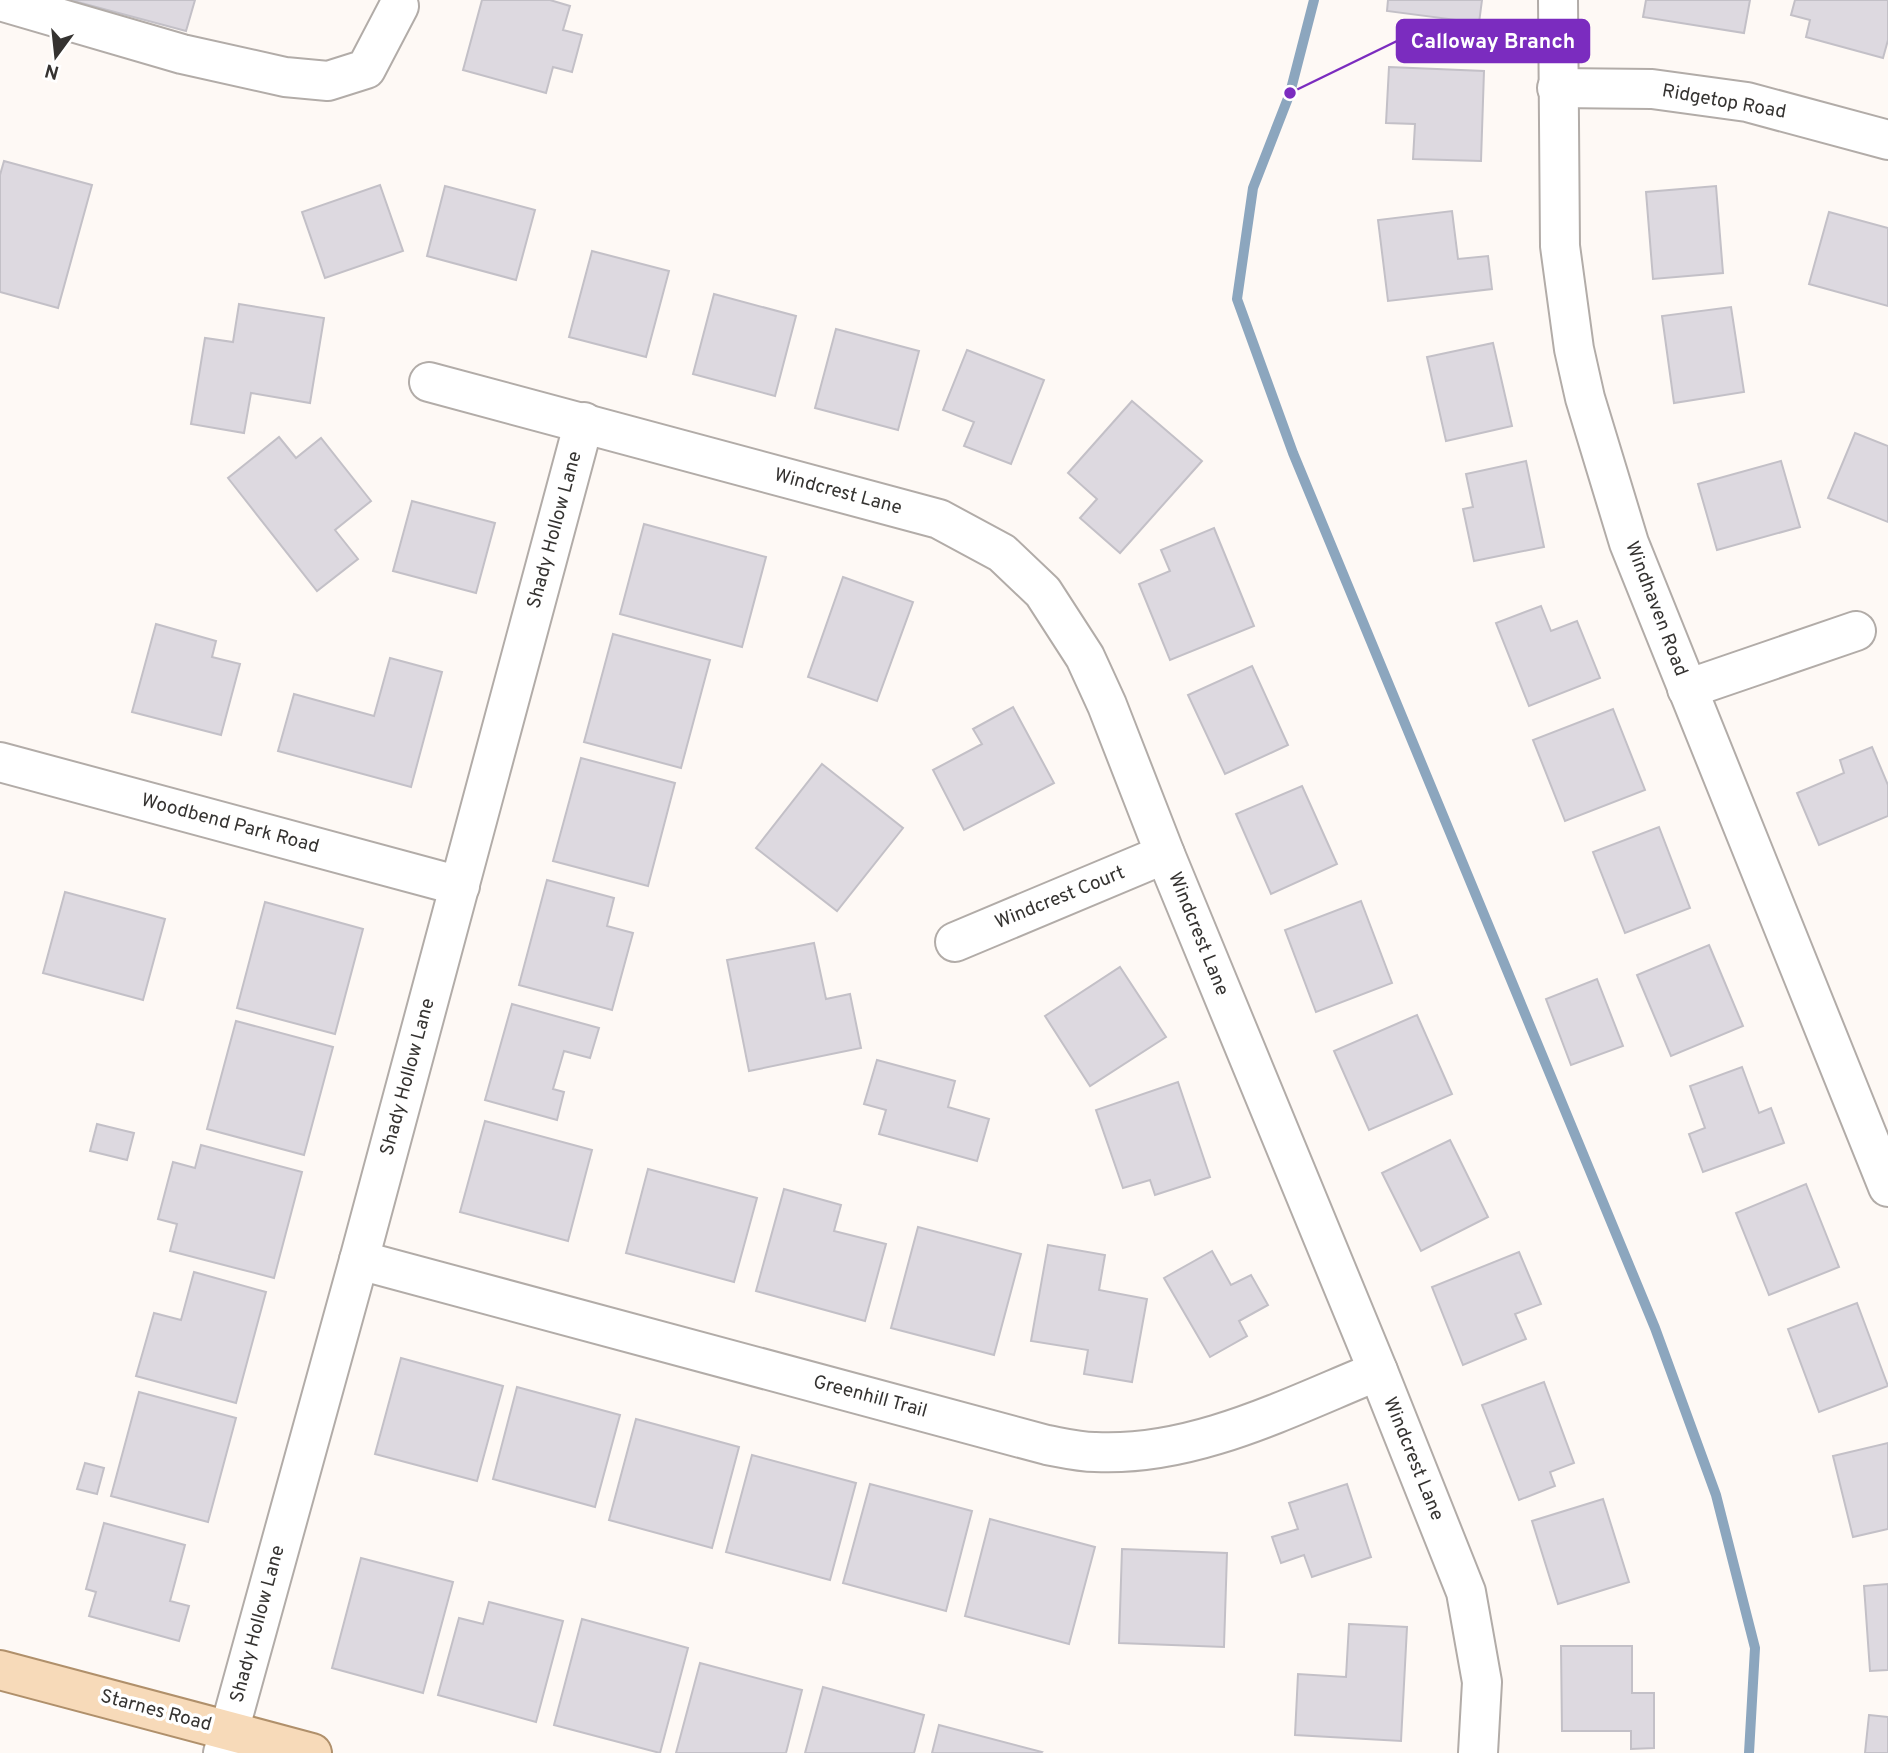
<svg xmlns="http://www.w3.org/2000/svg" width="1888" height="1753" font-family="Overpass,sans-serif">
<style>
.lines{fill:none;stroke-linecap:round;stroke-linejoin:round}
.stream{stroke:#8ca6be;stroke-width:10}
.building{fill:#ddd9e0;stroke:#c3c0c7;stroke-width:2}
.minor-casing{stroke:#b2aca8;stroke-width:42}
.major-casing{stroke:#b0906b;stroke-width:42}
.minor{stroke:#fff;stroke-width:38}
.major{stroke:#f7dab9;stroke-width:38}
.labels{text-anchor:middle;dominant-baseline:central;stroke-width:7;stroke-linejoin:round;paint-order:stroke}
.street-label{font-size:19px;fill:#353331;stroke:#fff}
.leader{fill:none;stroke:#7b2cbf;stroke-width:2.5}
.callout-dot{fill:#7b2cbf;stroke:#fff;stroke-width:2.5}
.callout{fill:#7b2cbf;stroke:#7b2cbf;stroke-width:2.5}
.callout-label{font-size:21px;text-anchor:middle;font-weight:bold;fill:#fff}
</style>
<rect width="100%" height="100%" fill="#fef9f5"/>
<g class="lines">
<!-- stream -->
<path class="stream" d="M 1314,0 L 1290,93 L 1253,188 L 1237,299 L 1293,453 L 1655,1328 L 1716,1495 L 1755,1648 L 1749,1753"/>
</g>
<!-- building -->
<g class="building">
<path d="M 70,0 L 195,0 L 186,31 Z"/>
<path d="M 482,0 L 550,0 L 570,6 L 563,30 L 582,35 L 572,72 L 553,67 L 546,93 L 463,70 Z"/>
<path d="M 1388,0 L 1482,0 L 1479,23 L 1387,11 Z"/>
<path d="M 1646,0 L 1750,0 L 1744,33 L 1643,17 Z"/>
<path d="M 1795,0 L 1888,0 L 1888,40 L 1883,58 L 1806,37 L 1810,20 L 1791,15 Z"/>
<path d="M 1389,67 L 1484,71 L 1481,161 L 1413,159 L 1415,124 L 1386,123 Z"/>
<path d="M 4,161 L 92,185 L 58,308 L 0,292 L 0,175 Z"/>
<path d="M 380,185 L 403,251 L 325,278 L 302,212 Z"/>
<path d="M 445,186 L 535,210 L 516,280 L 427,256 Z"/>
<path d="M 1716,186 L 1723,273 L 1653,279 L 1646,192 Z"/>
<path d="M 1452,211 L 1458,259 L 1488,256 L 1492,289 L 1388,301 L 1378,220 Z"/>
<path d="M 1829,212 L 1888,228 L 1888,306 L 1809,284 Z"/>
<path d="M 592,251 L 669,271 L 646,357 L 569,337 Z"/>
<path d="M 714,294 L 796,316 L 775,396 L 693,374 Z"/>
<path d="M 239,304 L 324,318 L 310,403 L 251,393 L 244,433 L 191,424 L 205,338 L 233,342 Z"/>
<path d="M 1731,307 L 1744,392 L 1674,403 L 1662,316 Z"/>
<path d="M 836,329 L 919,351 L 898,430 L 815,408 Z"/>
<path d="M 1493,343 L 1512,426 L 1446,441 L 1427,357 Z"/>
<path d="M 967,350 L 1044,380 L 1011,464 L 964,446 L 974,422 L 943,410 Z"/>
<path d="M 1132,401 L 1202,461 L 1120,553 L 1080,518 L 1097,499 L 1068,473 Z"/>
<path d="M 1855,433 L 1888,446 L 1888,522 L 1828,498 Z"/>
<path d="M 279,437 L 296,458 L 321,438 L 371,501 L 335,530 L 358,559 L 317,591 L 228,478 Z"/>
<path d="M 1526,461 L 1544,547 L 1474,561 L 1463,509 L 1473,507 L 1466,474 Z"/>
<path d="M 1781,461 L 1800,527 L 1717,550 L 1698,484 Z"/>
<path d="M 412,501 L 495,523 L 476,593 L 393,571 Z"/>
<path d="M 644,524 L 766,557 L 742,647 L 620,614 Z"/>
<path d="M 1214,528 L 1254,626 L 1170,660 L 1139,584 L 1170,571 L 1161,550 Z"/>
<path d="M 843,577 L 913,602 L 877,701 L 808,677 Z"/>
<path d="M 1541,606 L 1551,631 L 1577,621 L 1600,678 L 1529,706 L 1496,623 Z"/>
<path d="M 156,624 L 216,641 L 212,657 L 240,664 L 221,735 L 132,712 Z"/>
<path d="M 613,634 L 710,660 L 681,768 L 584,742 Z"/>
<path d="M 390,658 L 442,672 L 411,787 L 278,751 L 294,694 L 374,716 Z"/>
<path d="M 1252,666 L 1288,745 L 1225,774 L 1188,695 Z"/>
<path d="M 1013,707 L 1054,783 L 964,830 L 933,770 L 982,744 L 973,729 Z"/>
<path d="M 1613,709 L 1645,790 L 1565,821 L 1533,740 Z"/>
<path d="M 1872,747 L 1888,785 L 1888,816 L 1819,845 L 1797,793 L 1844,773 L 1840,760 Z"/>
<path d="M 581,758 L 675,783 L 648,886 L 553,861 Z"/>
<path d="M 822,764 L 903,828 L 837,911 L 756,848 Z"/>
<path d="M 1302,786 L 1337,864 L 1271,894 L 1236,814 Z"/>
<path d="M 1659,827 L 1690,908 L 1625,933 L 1593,852 Z"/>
<path d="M 547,880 L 614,898 L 607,926 L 633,933 L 612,1010 L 519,985 Z"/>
<path d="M 65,892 L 165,919 L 143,1000 L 43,973 Z"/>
<path d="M 1361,901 L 1392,983 L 1316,1012 L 1285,930 Z"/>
<path d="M 265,902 L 363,929 L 335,1034 L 237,1008 Z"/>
<path d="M 814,943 L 826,999 L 850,994 L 861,1048 L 749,1071 L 727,960 Z"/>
<path d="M 1709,945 L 1743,1026 L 1671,1056 L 1637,975 Z"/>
<path d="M 1120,967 L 1166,1037 L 1090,1086 L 1045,1016 Z"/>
<path d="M 1597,979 L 1623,1046 L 1571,1065 L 1546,999 Z"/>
<path d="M 512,1004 L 599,1028 L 590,1058 L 564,1051 L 553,1089 L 564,1092 L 557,1120 L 485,1100 Z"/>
<path d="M 1417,1015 L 1452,1094 L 1369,1130 L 1334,1051 Z"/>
<path d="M 236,1021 L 333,1047 L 304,1155 L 207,1129 Z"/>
<path d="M 877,1060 L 955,1081 L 948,1107 L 989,1119 L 977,1161 L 879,1134 L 886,1110 L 864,1104 Z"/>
<path d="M 1742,1067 L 1759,1113 L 1771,1108 L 1784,1143 L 1703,1172 L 1689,1134 L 1705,1128 L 1690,1086 Z"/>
<path d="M 1178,1082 L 1210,1177 L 1155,1195 L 1150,1180 L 1123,1188 L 1096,1110 Z"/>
<path d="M 485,1121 L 592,1150 L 568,1241 L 460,1212 Z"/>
<path d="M 97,1124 L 134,1133 L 127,1160 L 90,1151 Z"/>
<path d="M 1450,1140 L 1488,1217 L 1421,1251 L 1382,1173 Z"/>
<path d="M 201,1145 L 302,1172 L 274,1278 L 170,1251 L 177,1224 L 158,1219 L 173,1162 L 195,1168 Z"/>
<path d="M 648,1169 L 757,1198 L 734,1282 L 626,1253 Z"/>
<path d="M 1806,1184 L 1839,1267 L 1769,1295 L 1736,1213 Z"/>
<path d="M 784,1189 L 841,1205 L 834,1231 L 886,1244 L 865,1321 L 756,1291 Z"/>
<path d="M 918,1227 L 1021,1254 L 994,1355 L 891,1328 Z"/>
<path d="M 1048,1245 L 1105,1255 L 1099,1290 L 1147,1299 L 1132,1382 L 1084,1374 L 1088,1350 L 1031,1341 Z"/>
<path d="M 1212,1251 L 1231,1285 L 1251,1275 L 1268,1305 L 1239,1321 L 1247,1336 L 1210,1357 L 1164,1278 Z"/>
<path d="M 1519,1252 L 1541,1304 L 1515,1314 L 1526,1339 L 1463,1365 L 1432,1287 Z"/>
<path d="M 194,1272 L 266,1292 L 236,1403 L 136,1376 L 154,1313 L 181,1320 Z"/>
<path d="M 1857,1303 L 1888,1386 L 1819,1412 L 1788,1329 Z"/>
<path d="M 401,1358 L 503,1386 L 477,1481 L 375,1454 Z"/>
<path d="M 1544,1382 L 1574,1463 L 1550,1472 L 1555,1486 L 1519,1500 L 1482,1405 Z"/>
<path d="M 517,1387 L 620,1415 L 595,1507 L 493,1479 Z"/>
<path d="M 139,1392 L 236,1418 L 208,1522 L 111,1496 Z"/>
<path d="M 636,1419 L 739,1447 L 712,1548 L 609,1520 Z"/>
<path d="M 1888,1443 L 1888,1529 L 1853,1537 L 1833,1456 Z"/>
<path d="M 752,1455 L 856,1483 L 830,1580 L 726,1552 Z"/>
<path d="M 85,1463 L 104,1468 L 97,1494 L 77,1489 Z"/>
<path d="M 870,1484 L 972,1511 L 946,1611 L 843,1583 Z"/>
<path d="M 1347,1484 L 1371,1557 L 1312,1577 L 1304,1555 L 1281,1563 L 1272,1537 L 1298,1529 L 1289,1503 Z"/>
<path d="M 1603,1499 L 1629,1582 L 1558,1604 L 1532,1521 Z"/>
<path d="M 990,1519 L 1095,1547 L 1069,1644 L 965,1616 Z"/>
<path d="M 104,1523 L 185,1545 L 170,1601 L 189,1606 L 179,1641 L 89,1616 L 96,1592 L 86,1589 Z"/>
<path d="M 1122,1549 L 1227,1553 L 1224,1647 L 1119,1643 Z"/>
<path d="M 361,1558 L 453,1582 L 423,1693 L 332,1668 Z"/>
<path d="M 1888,1584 L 1888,1670 L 1870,1671 L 1864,1586 Z"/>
<path d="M 489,1602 L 563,1621 L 536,1722 L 438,1695 L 459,1618 L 483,1624 Z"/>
<path d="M 582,1619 L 688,1648 L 660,1753 L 554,1725 Z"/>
<path d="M 1349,1624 L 1407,1627 L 1401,1741 L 1295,1735 L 1298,1674 L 1346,1677 Z"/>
<path d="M 1561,1646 L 1632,1646 L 1632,1693 L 1654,1693 L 1654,1748 L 1631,1749 L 1631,1731 L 1562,1731 Z"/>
<path d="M 700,1663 L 802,1690 L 786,1753 L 676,1753 Z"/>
<path d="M 823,1687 L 924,1715 L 914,1753 L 805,1753 Z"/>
<path d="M 1869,1715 L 1888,1717 L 1888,1753 L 1865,1753 Z"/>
<path d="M 939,1725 L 1042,1752 L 1041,1753 L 932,1753 Z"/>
</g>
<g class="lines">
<defs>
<g id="minor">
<path d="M 1558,0 L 1560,246 L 1574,349 L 1585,398 L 1629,543 L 1888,1187"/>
<path d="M 0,1 L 182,54 L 285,77 L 328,81 L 366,69 L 399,6"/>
<path d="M 1557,88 L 1652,89 L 1747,102 L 1888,140"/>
<path d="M 429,382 L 939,519 L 1002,553 L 1043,592 L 1085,657 L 1107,705 L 1165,854 L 1378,1371 L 1466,1592 L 1482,1682 L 1478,1753"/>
<path d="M 1687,689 L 1856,631"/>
<path d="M 0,762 L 460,886"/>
<path d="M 955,942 L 1165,854"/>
<path d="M 359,1260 L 1047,1445 C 1063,1448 1079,1452 1095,1452 C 1194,1457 1289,1407 1378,1371"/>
<path d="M 223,1753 L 359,1260 L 584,422"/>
</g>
<path id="major" d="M 0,1670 L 312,1753"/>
</defs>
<!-- minor casing -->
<use href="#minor" class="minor-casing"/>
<!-- major casing -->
<use href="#major" class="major-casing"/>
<!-- minor -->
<use href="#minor" class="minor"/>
<!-- major -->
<use href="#major" class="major"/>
</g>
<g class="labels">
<!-- street labels -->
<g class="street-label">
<text transform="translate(1724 102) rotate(10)">Ridgetop Road</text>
<text transform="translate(838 492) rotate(15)">Windcrest Lane</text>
<text transform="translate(555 530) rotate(-75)">Shady Hollow Lane</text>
<text transform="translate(1656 609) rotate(69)">Windhaven Road</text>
<text transform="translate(230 824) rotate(15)">Woodbend Park Road</text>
<text transform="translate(1060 898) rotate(-22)">Windcrest Court</text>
<text transform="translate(1198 934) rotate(68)">Windcrest Lane</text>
<text transform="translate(408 1077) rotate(-75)">Shady Hollow Lane</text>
<text transform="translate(870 1397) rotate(15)">Greenhill Trail</text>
<text transform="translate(1413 1459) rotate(68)">Windcrest Lane</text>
<text transform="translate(258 1624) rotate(-75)">Shady Hollow Lane</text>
<text transform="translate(156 1711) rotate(15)">Starnes Road</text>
</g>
</g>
<!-- callouts -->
<path class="leader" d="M1290 93L1397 41"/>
<circle class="callout-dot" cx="1290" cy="93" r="7"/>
<rect class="callout" x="1397" y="20" width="192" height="42" rx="7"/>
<g class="callout-label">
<text x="1493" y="48">Calloway Branch</text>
</g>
<!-- north arrow -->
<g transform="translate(56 56) rotate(195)" stroke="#ffffff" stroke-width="5" paint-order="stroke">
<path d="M0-5L12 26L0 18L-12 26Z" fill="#353331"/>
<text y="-10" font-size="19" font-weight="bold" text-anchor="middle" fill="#353331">N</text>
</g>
</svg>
